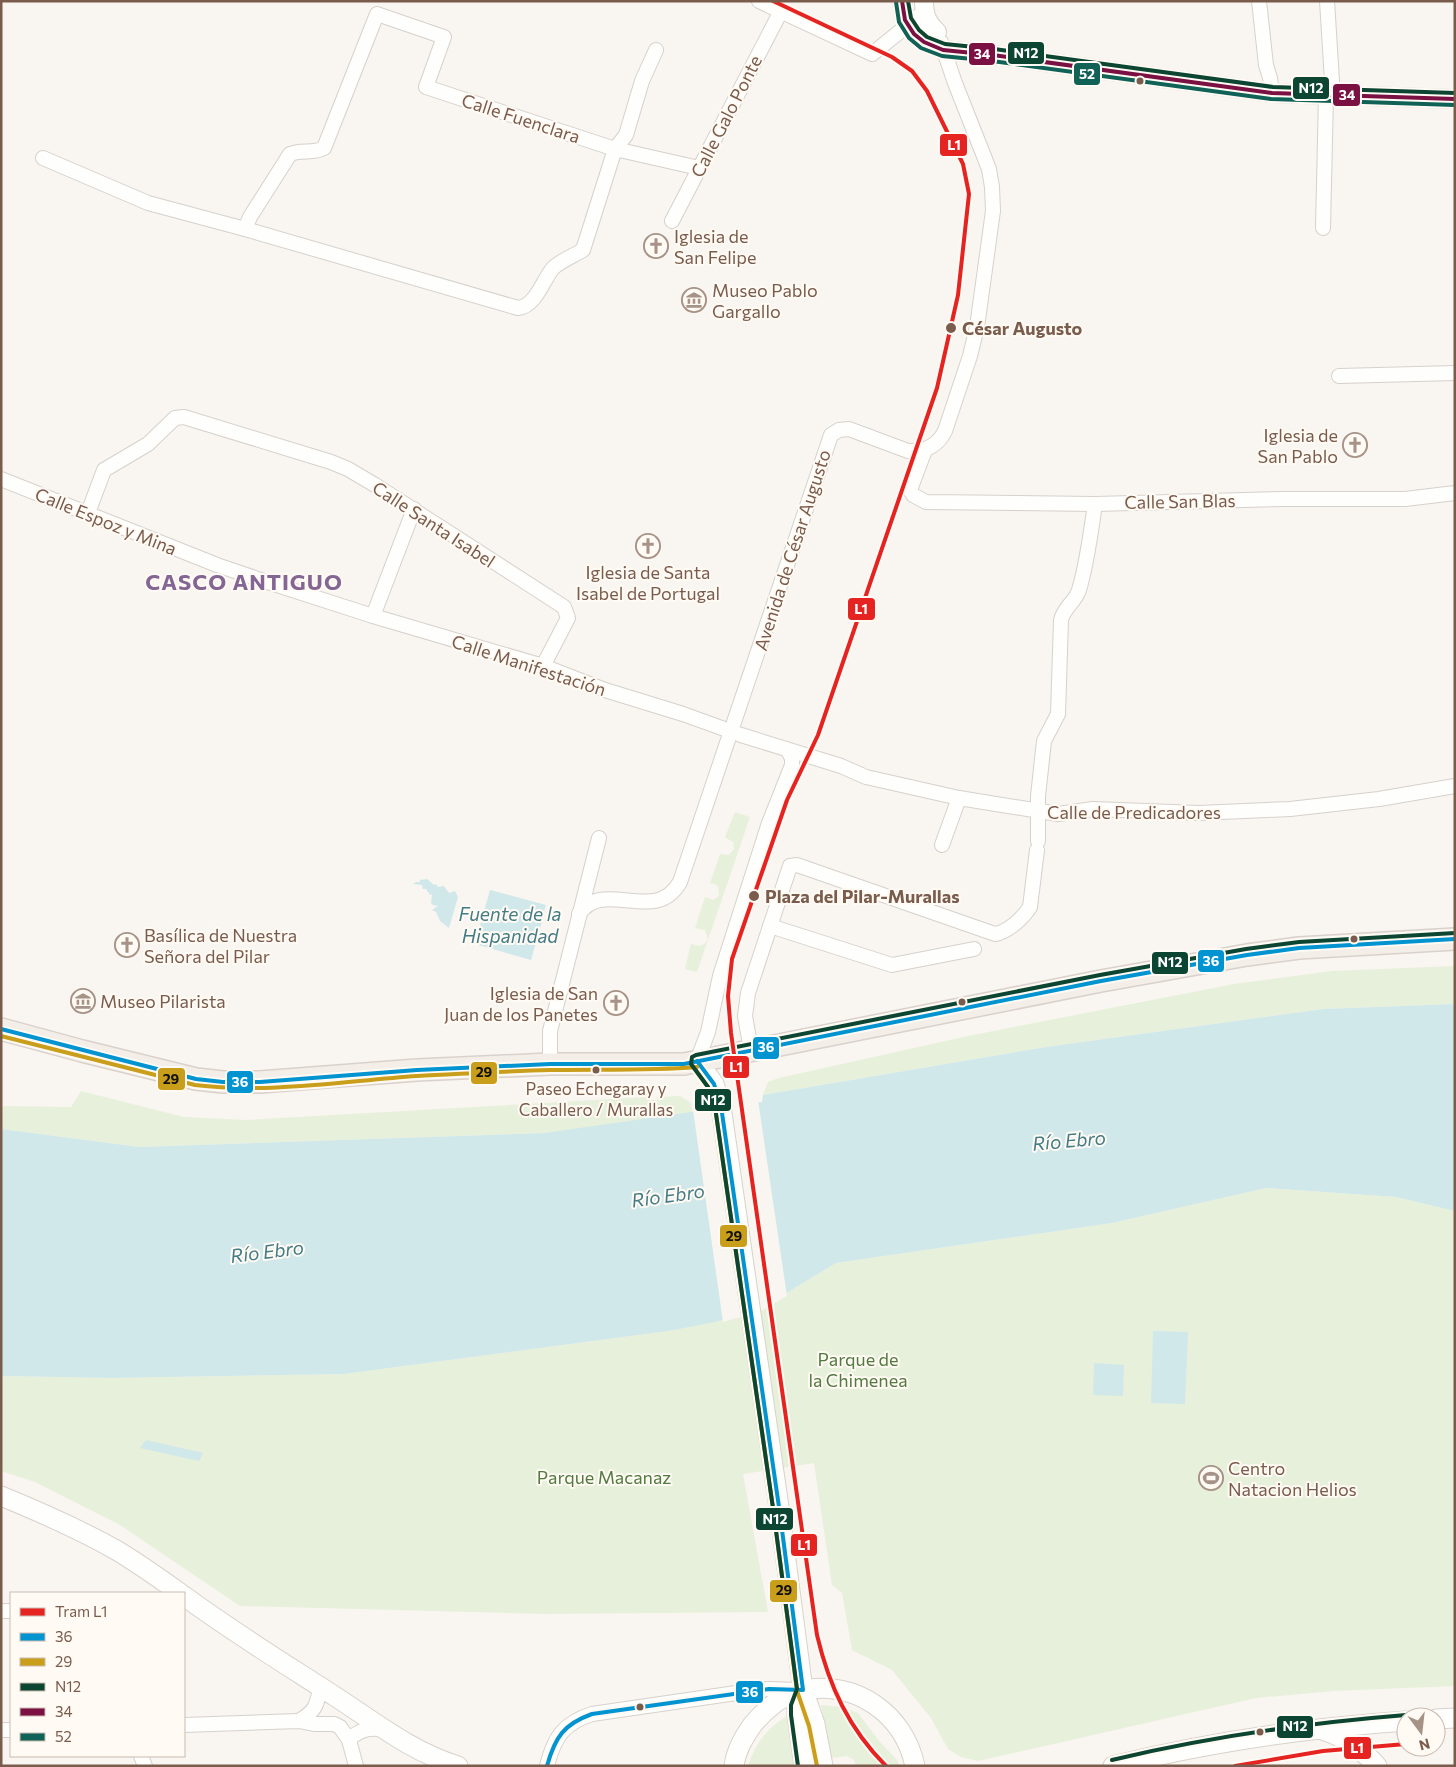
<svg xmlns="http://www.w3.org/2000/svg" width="1456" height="1767" font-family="Commissioner,sans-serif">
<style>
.green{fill:#e7f0db}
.water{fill:#d0e8ea}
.pier{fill:#f9f5f0}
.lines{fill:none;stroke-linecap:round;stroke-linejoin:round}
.minor-casing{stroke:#d7d1cb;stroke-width:16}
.tertiary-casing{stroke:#d7d1cb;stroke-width:20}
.secondary-casing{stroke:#d9d2cb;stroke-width:21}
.primary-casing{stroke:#dad1cc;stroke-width:24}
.minor{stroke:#fefefd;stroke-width:14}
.tertiary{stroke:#fefefd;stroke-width:18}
.secondary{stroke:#fefefd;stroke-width:19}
.primary{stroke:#f3eee8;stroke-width:21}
.bus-1-casing{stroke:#fffaf3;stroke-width:8}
.bus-2-casing{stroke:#fffaf3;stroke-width:8}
.bus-3-casing{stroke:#fffaf3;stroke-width:8}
.bus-4-casing{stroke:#fffaf3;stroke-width:8}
.bus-5-casing{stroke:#fffaf3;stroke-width:8}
.bus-1{stroke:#0293d1;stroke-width:4}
.bus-2{stroke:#c99e1b;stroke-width:4}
.bus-3{stroke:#0c4532;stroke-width:4}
.bus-4{stroke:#7a1142;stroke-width:4}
.bus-5{stroke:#0f6255;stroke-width:4}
.tram-1-casing{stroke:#fffaf3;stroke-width:8}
.tram-1{stroke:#e52422;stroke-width:4}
.bus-dot{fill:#7a5c4d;stroke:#fffaf3;stroke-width:2}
.labels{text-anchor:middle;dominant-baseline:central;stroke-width:4;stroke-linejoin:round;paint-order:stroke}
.bus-label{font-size:17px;fill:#7a5c4d;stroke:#fffaf3}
.street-label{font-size:18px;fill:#7a5c4d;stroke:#fffaf3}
.poi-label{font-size:18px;fill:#7a5c4d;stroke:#fffaf3;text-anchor:start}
.stop-label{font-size:18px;font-weight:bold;fill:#7a5c4d;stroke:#fffaf3;text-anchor:start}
.park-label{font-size:18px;fill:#537a41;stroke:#fffaf3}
.water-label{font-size:19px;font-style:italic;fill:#437c86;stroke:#fffaf3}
.district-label{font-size:22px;font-weight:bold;letter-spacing:1px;fill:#846695;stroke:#fffaf3}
.line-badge{stroke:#fffaf3;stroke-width:2}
.badge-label{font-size:14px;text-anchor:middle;font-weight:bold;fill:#fff}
.pale-badge-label{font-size:14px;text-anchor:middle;font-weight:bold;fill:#111}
</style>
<rect width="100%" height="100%" fill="#f9f5f0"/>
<!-- green -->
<g class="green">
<path d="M 735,812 L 750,817 L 697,972 L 685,969 L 691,943 C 698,948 705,946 708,939 L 705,930 L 695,928 L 705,897 L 714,900 L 719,895 L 718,886 L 714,884 L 710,883 L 720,854 L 729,855 L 734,849 L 733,842 L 725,837 Z"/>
<path d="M 1455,966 L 1455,1004 L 1323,1009 L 1046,1047 L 763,1095 L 768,1082 L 779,1078 L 968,1036 L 1234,984 L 1332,971 Z"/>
<path d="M 81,1091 L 184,1117 L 246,1120 L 648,1097 L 649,1100 L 657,1100 L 657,1097 L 680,1096 L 691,1103 L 693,1113 L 544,1133 L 140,1147 L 1,1129 L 1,1106 L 71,1107 Z"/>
<path d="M 1266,1188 L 1396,1197 L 1455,1211 L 1455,1686 L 1334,1691 L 1256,1698 L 978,1761 L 961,1757 L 948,1749 L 931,1718 L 892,1670 L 852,1650 L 842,1593 L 832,1585 L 814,1463 L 743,1474 L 768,1612 L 546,1614 L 240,1606 L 120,1525 L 35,1482 L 1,1471 L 1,1376 L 112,1378 L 344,1374 L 668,1331 L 760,1309 L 836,1263 L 1112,1223 Z"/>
<path d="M 821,1705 L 841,1707 L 858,1713 L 879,1741 L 897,1760 L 899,1766 L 856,1766 L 854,1760 L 847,1756 L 830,1758 Z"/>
<path d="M 790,1714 L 796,1766 L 748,1766 C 756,1742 768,1727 790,1714 Z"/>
</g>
<!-- water -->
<g class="water">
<path d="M 427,879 L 434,885 L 436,884 L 438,887 L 444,886 L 449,893 L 455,891 L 458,897 L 449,928 L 440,921 L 436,912 L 432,910 L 438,906 L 433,905 L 431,903 L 432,894 L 430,895 L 426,889 L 423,889 L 422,885 L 413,884 L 416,882 L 420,882 L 420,880 Z"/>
<path d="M 490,890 L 546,905 L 543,915 L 538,917 L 542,921 L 531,960 L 475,944 Z"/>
<path d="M 1455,1004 L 1455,1211 L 1396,1197 L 1266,1188 L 1112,1223 L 836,1263 L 760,1309 L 715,1322 L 668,1331 L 344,1374 L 112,1378 L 1,1376 L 1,1129 L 140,1147 L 544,1133 L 762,1102 L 763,1095 L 1046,1047 L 1323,1009 Z"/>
<path d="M 1153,1331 L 1188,1332 L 1185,1404 L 1151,1403 Z"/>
<path d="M 1094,1363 L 1124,1365 L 1123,1396 L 1093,1395 Z"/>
<path d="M 146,1440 L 203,1453 L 199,1461 L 140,1448 Z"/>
</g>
<!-- pier -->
<path class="pier" d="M 758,1100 L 787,1296 L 761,1311 L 723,1322 L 693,1110 Z"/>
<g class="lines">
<defs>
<g id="minor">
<path d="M 759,1 L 872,54 L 924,12"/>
<path d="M 1259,1 L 1266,65 L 1270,78 L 1272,93"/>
<path d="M 1327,1 L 1332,81"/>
<path d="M 43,158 L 148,203 L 245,229 L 518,308 C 536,306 543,280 553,268 C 562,260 573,256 583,250 L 615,149 L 626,135 L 642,81 L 656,50"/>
<path d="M 672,221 L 781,11"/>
<path d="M 1323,228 L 1326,95"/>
<path d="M 245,229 L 250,217 L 290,154 C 301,149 314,154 324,148 L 377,14 L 444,37 L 426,87 L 615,149 L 699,168"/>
<path d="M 1339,376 L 1455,373"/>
<path d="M 925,450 L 910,490 L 913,495 L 926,502 L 1095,504 L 1284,499 L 1405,499 L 1455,493"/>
<path d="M 1,479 L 217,565 L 258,579 L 373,616 L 543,666 L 605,690 L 683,714 L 741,735 L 841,766 L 866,777 L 959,798 L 1058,814 L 1093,809 L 1199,813 L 1290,809 L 1379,799 L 1455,786"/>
<path d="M 88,513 L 104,470 L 148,444 L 175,418 L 184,417 L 331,462 L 348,469 L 375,485 L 564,607 L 568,618 L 543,666"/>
<path d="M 373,616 L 414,509"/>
<path d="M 1038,841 L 1038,796 L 1044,741 L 1058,714 L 1061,620 C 1064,607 1076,601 1079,590 C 1087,564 1091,531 1095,504"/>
<path d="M 942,845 L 959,798"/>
<path d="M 579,914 C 604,877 655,926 680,882 L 831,435 L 839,430 L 849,429 L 908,451 C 924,452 937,447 945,431 L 970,356 L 977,327 L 993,211 L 992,187 L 989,169 L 955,83 L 941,42"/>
<path d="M 770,926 L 892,965 L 974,949"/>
<path d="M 751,1050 L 745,1016 L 748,993 L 790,866 L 797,865 L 995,934 C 1008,932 1023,918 1030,907 L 1037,850"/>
<path d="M 697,1061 L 708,1032 L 720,976 L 769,823 L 792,765 L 792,758 L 788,751"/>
<path d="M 550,1064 L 550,1031 L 599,838"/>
<path d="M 1,1611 L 11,1611"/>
<path d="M 299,1721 C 315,1711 317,1706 320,1688"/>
<path d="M 184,1725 L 299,1721 L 314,1724 L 334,1724 L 340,1727 L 349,1740 L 356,1766"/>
<path d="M 1,1730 L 11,1730"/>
<path d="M 349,1740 C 358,1730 371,1727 384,1730"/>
<path d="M 141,1756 L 145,1766"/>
<path d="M 547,1766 C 554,1737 564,1723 592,1714 L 743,1692 L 769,1689 L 797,1690"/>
</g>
<g id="tertiary">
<path d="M 902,1 L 905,20 L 914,34 L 924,42 L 943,50 L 993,55 L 1272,93 L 1455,99"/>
<path d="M 924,1 C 924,14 927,23 937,32"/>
</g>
<g id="secondary">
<path d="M 697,1061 L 714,1084 L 721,1106 L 779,1507 L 803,1690 L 815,1724 L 823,1766"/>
<path d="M 1,1496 C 40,1512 79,1529 116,1550 C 138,1563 159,1578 180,1593"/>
<path d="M 184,1596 C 233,1632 285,1664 336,1697 C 376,1723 412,1752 458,1766"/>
<path d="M 803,1690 L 797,1706 L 797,1715 L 804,1766"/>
<path d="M 1436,1719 L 1455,1718"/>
<path d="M 1320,1729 C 1342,1736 1362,1749 1377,1766"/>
<path d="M 734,1766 C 736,1750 744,1737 753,1724 C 765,1710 784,1693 803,1690 C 856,1680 904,1714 915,1766"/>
<path d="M 1113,1766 C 1209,1742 1307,1728 1406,1721"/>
</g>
<path id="primary" d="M 1,1029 L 82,1051 L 196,1079 L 223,1082 L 260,1082 L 417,1070 L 550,1064 L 684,1064 L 1101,981 L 1247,955 L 1299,948 L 1455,939"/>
</defs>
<!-- minor casing -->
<use href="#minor" class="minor-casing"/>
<!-- tertiary casing -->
<use href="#tertiary" class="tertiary-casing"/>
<!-- secondary casing -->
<use href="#secondary" class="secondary-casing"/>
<!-- primary casing -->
<use href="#primary" class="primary-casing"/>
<!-- minor -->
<use href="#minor" class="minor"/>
<!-- tertiary -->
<use href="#tertiary" class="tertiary"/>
<!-- secondary -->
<use href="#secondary" class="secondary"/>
<!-- primary -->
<use href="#primary" class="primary"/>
<defs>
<g id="bus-1">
<path d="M 1,1029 L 196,1079 L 223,1082 L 260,1082 L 417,1070 L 550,1064 L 684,1064 L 1101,981 L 1247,955 L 1299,948 L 1455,939"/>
<path d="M 547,1766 C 555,1737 564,1724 592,1714 L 769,1689 L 803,1690 L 779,1507 L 721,1106 L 714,1084 L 697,1061"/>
</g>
<g id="bus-2">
<path d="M 1,1036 L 195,1085 C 268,1094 344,1081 417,1076 C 461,1074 506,1071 550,1070 C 599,1069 648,1071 697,1067"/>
<path d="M 692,1065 L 708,1087 L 715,1107 L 773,1508 L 797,1691 L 809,1726 L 817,1766"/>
</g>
<g id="bus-3">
<path d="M 908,1 L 911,18 L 919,30 L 927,37 L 945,44 L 994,49 L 1273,87 L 1455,93"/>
<path d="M 1112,1760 C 1209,1737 1306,1723 1406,1715"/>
<path d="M 798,1766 L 791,1715 L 791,1705 L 797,1689 L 773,1508 L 715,1107 L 708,1087 L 691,1064 L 692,1057 L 696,1055 L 1100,975 L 1246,949 L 1299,942 L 1455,933"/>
</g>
<path id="bus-4" d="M 902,1 L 905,20 L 914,34 L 924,42 L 943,50 L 993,55 L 1272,93 L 1455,99"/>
<path id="bus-5" d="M 896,2 L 899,22 L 909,38 L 921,48 L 942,56 L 992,61 L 1271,99 L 1455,105"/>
</defs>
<!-- bus-1 casing -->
<use href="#bus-1" class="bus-1-casing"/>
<!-- bus-2 casing -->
<use href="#bus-2" class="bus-2-casing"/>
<!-- bus-3 casing -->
<use href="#bus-3" class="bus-3-casing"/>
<!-- bus-4 casing -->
<use href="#bus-4" class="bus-4-casing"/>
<!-- bus-5 casing -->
<use href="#bus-5" class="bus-5-casing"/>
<!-- bus-1 -->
<use href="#bus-1" class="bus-1"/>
<!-- bus-2 -->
<use href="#bus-2" class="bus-2"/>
<!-- bus-3 -->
<use href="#bus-3" class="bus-3"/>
<!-- bus-4 -->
<use href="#bus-4" class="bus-4"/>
<!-- bus-5 -->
<use href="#bus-5" class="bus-5"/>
<defs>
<g id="tram-1">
<path d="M 773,1 L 892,57 L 912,71 L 927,91 L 963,164 L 969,194 L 958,295 L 937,388 L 818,735 L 787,800 L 732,959 L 728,996 L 731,1033 L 817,1635 C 829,1686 849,1729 886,1766"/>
<path d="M 1235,1766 L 1323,1751 L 1406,1744"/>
</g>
</defs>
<!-- tram-1 casing -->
<use href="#tram-1" class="tram-1-casing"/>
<!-- tram-1 -->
<use href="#tram-1" class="tram-1"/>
</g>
<!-- icons -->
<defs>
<symbol id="church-ring" viewBox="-11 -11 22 22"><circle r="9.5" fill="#fffaf3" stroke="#a69286" stroke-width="1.5"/><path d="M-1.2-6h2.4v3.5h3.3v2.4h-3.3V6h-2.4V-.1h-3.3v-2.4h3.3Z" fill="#a69286"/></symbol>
<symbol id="museum-ring" viewBox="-11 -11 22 22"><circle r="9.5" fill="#fffaf3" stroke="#a69286" stroke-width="1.5"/><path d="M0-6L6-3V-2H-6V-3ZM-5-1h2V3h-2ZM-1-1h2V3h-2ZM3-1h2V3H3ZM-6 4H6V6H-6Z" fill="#a69286"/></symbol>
<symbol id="stadium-ring" viewBox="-11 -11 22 22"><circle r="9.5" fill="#fffaf3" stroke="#a69286" stroke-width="1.5"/><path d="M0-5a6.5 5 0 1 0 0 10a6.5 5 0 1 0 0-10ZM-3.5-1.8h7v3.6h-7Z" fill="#a69286"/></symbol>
</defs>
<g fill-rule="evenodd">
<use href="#church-ring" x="642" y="232" width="28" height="28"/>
<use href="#museum-ring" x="680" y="286" width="28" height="28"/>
<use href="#church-ring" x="1341" y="431" width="28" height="28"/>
<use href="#church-ring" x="634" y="532" width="28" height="28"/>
<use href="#church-ring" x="113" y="931" width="28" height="28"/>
<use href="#museum-ring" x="69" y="987" width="28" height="28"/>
<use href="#church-ring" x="602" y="989" width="28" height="28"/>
<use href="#stadium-ring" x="1197" y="1464" width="28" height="28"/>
</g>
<!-- markers -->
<g class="bus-dot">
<circle cx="1140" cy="81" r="4.5"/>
<circle cx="951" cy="328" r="6"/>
<circle cx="754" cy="896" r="6"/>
<circle cx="1354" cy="939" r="4.5"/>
<circle cx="962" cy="1002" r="4.5"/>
<circle cx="596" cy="1070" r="4.5"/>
<circle cx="640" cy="1707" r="4.5"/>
<circle cx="1260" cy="1732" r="4.5"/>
</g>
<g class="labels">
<!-- bus labels -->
<g class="bus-label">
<text x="596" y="1088">Paseo Echegaray y<tspan x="596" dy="21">Caballero / Murallas</tspan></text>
</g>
<!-- street labels -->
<g class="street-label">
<text transform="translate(726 116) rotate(-63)">Calle Galo Ponte</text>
<text transform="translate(521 118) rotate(18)">Calle Fuenclara</text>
<text transform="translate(1180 501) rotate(-1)">Calle San Blas</text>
<text transform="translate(106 521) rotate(22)">Calle Espoz y Mina</text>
<text transform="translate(434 524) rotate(33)">Calle Santa Isabel</text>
<text transform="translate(792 550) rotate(-72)">Avenida de César Augusto</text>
<text transform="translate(529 665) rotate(18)">Calle Manifestación</text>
<text x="1134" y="812">Calle de Predicadores</text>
</g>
<!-- poi labels -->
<g class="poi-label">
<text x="674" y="236">Iglesia de<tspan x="674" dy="21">San Felipe</tspan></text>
<text x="712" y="290">Museo Pablo<tspan x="712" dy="21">Gargallo</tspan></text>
<text x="1338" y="435" text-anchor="end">Iglesia de<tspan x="1338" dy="21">San Pablo</tspan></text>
<text x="648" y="572" text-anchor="middle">Iglesia de Santa<tspan x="648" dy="21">Isabel de Portugal</tspan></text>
<text x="144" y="935">Basílica de Nuestra<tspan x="144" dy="21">Señora del Pilar</tspan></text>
<text x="598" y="993" text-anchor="end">Iglesia de San<tspan x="598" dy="21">Juan de los Panetes</tspan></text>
<text x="100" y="1001">Museo Pilarista</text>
<text x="1228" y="1468">Centro<tspan x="1228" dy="21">Natacion Helios</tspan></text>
</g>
<!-- stop labels -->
<g class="stop-label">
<text x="962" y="328">César Augusto</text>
<text x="765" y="896">Plaza del Pilar-Murallas</text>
</g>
<!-- park labels -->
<g class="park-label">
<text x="858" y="1359">Parque de<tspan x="858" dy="21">la Chimenea</tspan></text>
<text x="604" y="1477">Parque Macanaz</text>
</g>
<!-- water labels -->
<g class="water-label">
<text x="510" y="913">Fuente de la<tspan x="510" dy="22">Hispanidad</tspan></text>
<text transform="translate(1069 1140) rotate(-5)">Río Ebro</text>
<text transform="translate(668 1195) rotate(-8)">Río Ebro</text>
<text transform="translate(267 1251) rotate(-7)">Río Ebro</text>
</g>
<!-- district labels -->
<g class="district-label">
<text x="244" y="581">CASCO ANTIGUO</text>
</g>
</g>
<g class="line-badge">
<rect x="1007" y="41" width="38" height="24" rx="5" fill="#0c4532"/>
<rect x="968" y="42" width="28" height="24" rx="5" fill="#7a1142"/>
<rect x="1073" y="62" width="28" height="24" rx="5" fill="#0f6255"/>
<rect x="1292" y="76" width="38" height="24" rx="5" fill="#0c4532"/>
<rect x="1332" y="83" width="29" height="24" rx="5" fill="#7a1142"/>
<rect x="939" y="133" width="29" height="24" rx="5" fill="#e52422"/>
<rect x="847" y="597" width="29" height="24" rx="5" fill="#e52422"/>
<rect x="1197" y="949" width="28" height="24" rx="5" fill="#0293d1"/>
<rect x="1151" y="951" width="38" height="24" rx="5" fill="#0c4532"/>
<rect x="752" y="1036" width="28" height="24" rx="5" fill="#0293d1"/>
<rect x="722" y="1055" width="28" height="24" rx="5" fill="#e52422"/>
<rect x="470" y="1061" width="28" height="24" rx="5" fill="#c99e1b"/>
<rect x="157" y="1067" width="29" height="24" rx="5" fill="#c99e1b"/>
<rect x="226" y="1070" width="28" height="24" rx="5" fill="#0293d1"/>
<rect x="694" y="1088" width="38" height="24" rx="5" fill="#0c4532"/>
<rect x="719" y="1224" width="29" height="24" rx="5" fill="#c99e1b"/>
<rect x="755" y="1507" width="39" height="24" rx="5" fill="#0c4532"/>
<rect x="790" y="1533" width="28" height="24" rx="5" fill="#e52422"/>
<rect x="769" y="1579" width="29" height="24" rx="5" fill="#c99e1b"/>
<rect x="735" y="1680" width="29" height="24" rx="5" fill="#0293d1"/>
<rect x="1276" y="1715" width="38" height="24" rx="5" fill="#0c4532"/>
<rect x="1343" y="1736" width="29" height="24" rx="5" fill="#e52422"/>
</g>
<g class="badge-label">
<text x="1026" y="58">N12</text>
<text x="982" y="59">34</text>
<text x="1087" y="79">52</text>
<text x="1311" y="93">N12</text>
<text x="1347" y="100">34</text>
<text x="954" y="150">L1</text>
<text x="861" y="614">L1</text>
<text x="1211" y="966">36</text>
<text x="1170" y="967">N12</text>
<text x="766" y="1052">36</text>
<text x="736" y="1072">L1</text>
<text x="240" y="1087">36</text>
<text x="713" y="1105">N12</text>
<text x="775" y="1524">N12</text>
<text x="804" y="1550">L1</text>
<text x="750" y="1697">36</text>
<text x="1295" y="1731">N12</text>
<text x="1357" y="1753">L1</text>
</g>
<g class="pale-badge-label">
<text x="484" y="1077">29</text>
<text x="171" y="1084">29</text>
<text x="734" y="1241">29</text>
<text x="784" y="1595">29</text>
</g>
<!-- border -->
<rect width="1456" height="1767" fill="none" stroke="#7a5c4d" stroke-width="5"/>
<!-- legend -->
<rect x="10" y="1592" width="175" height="165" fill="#fffaf3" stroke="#cabbb1"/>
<rect x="20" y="1608" width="25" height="8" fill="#e52422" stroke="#cabbb1"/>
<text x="55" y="1617" font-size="15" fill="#7a5c4d">Tram L1</text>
<rect x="20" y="1633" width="25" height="8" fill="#0293d1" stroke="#cabbb1"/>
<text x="55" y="1642" font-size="15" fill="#7a5c4d">36</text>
<rect x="20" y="1658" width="25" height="8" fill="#c99e1b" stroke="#cabbb1"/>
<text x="55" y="1667" font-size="15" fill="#7a5c4d">29</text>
<rect x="20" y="1683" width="25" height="8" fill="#0c4532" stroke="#cabbb1"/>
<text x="55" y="1692" font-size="15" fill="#7a5c4d">N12</text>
<rect x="20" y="1708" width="25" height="8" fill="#7a1142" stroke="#cabbb1"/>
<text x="55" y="1717" font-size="15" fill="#7a5c4d">34</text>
<rect x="20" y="1733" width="25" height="8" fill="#0f6255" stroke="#cabbb1"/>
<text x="55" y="1742" font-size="15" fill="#7a5c4d">52</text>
<!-- north arrow -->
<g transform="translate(1421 1732) rotate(165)"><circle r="24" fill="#fffaf3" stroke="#cabbb1"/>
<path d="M0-4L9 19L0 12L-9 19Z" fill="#a69286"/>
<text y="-8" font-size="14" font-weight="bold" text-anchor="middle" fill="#7a5c4d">N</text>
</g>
</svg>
